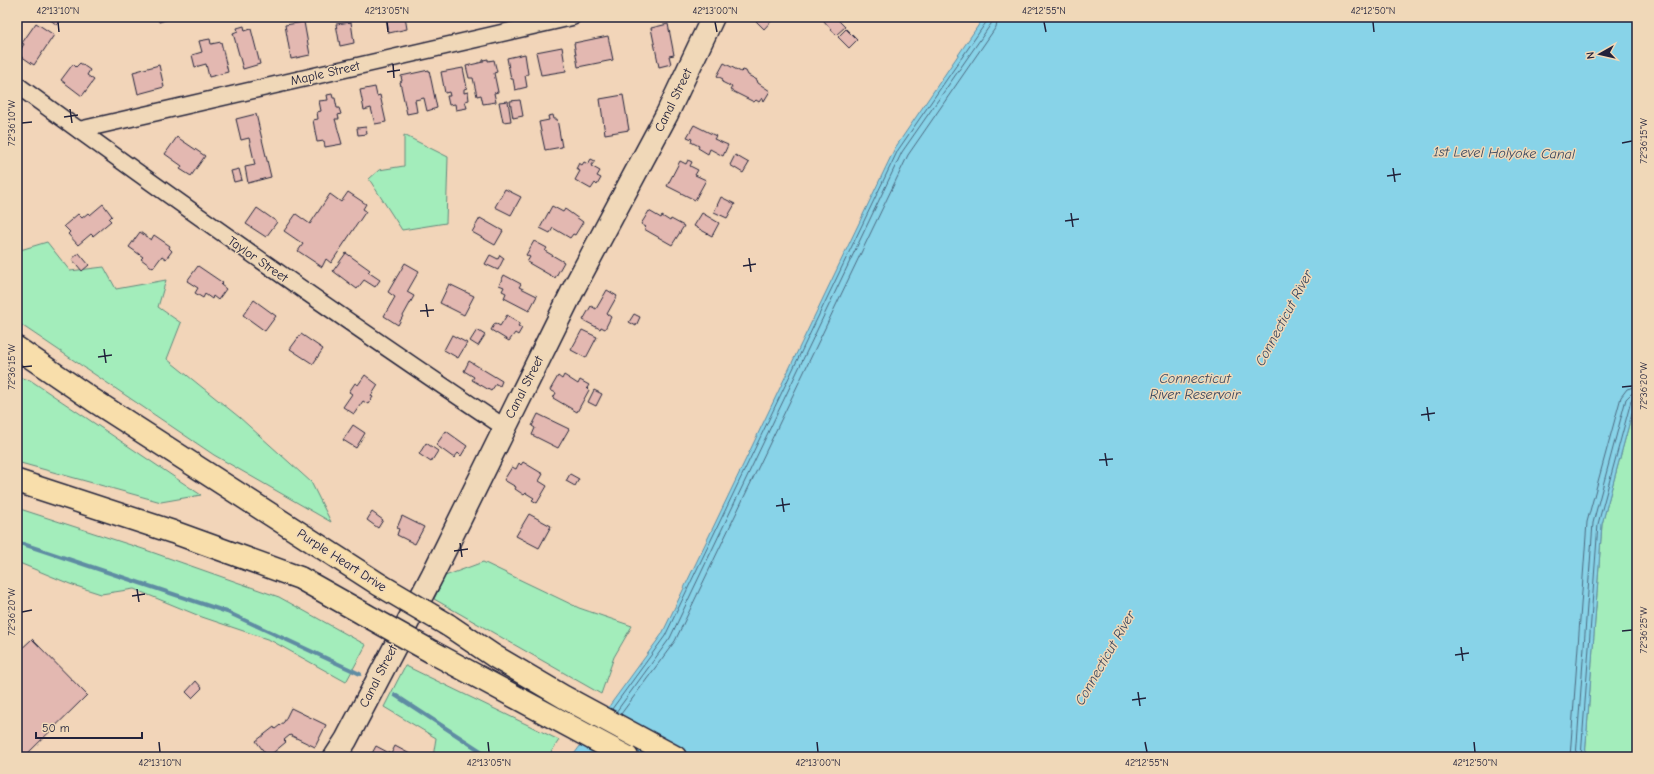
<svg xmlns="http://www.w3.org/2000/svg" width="1654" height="774" font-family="'Comic Neue',sans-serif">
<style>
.green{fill:#a3edbb;stroke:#62887b}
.water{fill:#88d3e8;stroke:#5f8ca3}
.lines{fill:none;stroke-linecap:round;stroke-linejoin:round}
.shore{stroke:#4b6980;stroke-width:1}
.stream{stroke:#5f8ca3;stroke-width:4}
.building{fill:#e3b8b1;stroke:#22223b}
.street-casing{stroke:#22223b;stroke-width:19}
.secondary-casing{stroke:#22223b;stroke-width:25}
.primary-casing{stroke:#22223b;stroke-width:25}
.street{stroke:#f0d8b8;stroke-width:16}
.secondary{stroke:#f0d8b8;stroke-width:22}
.primary{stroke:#f8deab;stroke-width:22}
.primary-bridge-casing{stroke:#22223b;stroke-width:25;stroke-linecap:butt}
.primary-bridge{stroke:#f8deab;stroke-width:22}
.ticks{fill:none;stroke:#22223b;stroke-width:1.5}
.labels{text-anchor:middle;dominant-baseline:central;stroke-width:3;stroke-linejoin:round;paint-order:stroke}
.street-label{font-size:13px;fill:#22223b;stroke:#f0d8b8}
.water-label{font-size:14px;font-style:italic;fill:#36455e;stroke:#f0d8b8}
.neatline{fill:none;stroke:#22223b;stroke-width:1.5}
.ticks-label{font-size:10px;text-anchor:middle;fill:#22223b}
</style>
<rect width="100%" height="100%" fill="#f2d5b9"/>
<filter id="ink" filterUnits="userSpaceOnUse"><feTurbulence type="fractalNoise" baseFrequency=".025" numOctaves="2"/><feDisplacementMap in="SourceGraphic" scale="8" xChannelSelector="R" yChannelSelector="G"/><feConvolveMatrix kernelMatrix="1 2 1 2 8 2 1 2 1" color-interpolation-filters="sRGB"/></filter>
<g filter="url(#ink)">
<!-- green -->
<g class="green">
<path d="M 404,135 L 448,157 L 446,223 L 402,230 L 369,179 L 379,170 L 404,166 Z"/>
<path d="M 47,242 L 70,271 L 104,267 L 116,289 L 166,280 L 158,307 L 181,323 L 167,359 L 239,417 L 311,482 L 331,522 L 214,455 L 17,322 L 17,251 Z"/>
<path d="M 17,377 L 30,380 L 201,495 L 161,502 L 17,462 Z"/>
<path d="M 1637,395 L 1637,757 L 1585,757 L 1602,524 Z"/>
<path d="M 17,508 L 143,549 L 279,597 L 366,645 L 346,682 L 270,640 L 202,617 L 134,589 L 101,594 L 70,584 L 17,562 Z"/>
<path d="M 483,562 L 579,608 L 632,626 L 614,657 L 601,694 L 434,599 L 445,576 Z"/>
<path d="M 405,666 L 406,666 L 559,740 L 548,757 L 433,757 L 436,738 L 384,707 Z"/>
</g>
<!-- water -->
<path class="water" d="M 984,17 L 1637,17 L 1637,395 L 1602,524 L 1585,757 L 572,757 L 662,634 L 895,148 Z"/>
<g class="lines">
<!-- shore -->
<g class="shore">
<path d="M 612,709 L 665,636 L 898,150 L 987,21 L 987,17"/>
<path d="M 616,712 L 670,638 L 902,152 L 991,24 L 992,17"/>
<path d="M 621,714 L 675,641 L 908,155 L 996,27 L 998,17"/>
<path d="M 1570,757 L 1587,522 L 1621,397 L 1627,389 L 1637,386"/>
<path d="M 1576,757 L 1593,523 L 1626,399 L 1631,394 L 1637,392"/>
<path d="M 1581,757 L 1598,524 L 1631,401 L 1633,398 L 1637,397"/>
</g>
<!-- stream -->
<g class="stream">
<path d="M 17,542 L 227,612 L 360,674"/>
<path d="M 395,695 L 490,757"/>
</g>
</g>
<!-- building -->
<g class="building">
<path d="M 49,17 L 58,17 L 62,20 L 57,25 L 48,18 Z"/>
<path d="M 157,17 L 175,17 L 159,22 Z"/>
<path d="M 386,17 L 405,17 L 407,29 L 389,33 Z"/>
<path d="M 752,17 L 775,17 L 764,29 Z"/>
<path d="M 828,17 L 835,17 L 845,27 L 836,35 L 824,21 Z"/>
<path d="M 304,22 L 310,55 L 291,59 L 285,25 Z"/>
<path d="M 351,22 L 354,43 L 340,46 L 336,24 Z"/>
<path d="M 36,23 L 54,35 L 34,65 L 18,54 L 24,44 L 22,43 Z"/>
<path d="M 668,24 L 674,55 L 669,56 L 671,64 L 659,67 L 651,28 Z"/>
<path d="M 244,26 L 245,31 L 251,29 L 260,64 L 243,69 L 233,33 L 238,31 L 237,28 Z"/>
<path d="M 846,29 L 857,40 L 849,48 L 838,37 Z"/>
<path d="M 608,36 L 613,60 L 578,67 L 574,43 Z"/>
<path d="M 210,39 L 211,44 L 221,42 L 228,72 L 209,77 L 206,64 L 195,67 L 192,55 L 202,52 L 199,41 Z"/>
<path d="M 562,47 L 566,71 L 541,75 L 536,52 Z"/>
<path d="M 525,54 L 528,74 L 525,75 L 527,87 L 515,90 L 513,79 L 511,79 L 507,58 Z"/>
<path d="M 488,59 L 488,61 L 494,60 L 497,72 L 494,73 L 498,92 L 494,93 L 496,102 L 483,104 L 481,95 L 477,96 L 473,78 L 469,78 L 466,66 L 483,62 L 483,60 Z"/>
<path d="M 80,63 L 90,70 L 87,75 L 94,80 L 82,96 L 61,80 L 73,64 L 76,67 Z"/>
<path d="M 724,63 L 741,72 L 743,70 L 746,71 L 748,75 L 757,80 L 758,83 L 770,91 L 764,101 L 762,98 L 759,102 L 756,100 L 754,102 L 730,90 L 732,87 L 722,82 L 723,79 L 717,76 Z"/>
<path d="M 159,65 L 164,87 L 138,94 L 133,72 Z"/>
<path d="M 463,68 L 467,88 L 464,89 L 464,93 L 468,92 L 469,100 L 465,101 L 467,108 L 456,110 L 455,104 L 449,105 L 447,96 L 450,96 L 449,92 L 445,93 L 441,72 Z"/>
<path d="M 429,70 L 437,108 L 427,111 L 424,98 L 415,100 L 417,112 L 407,114 L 400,82 L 402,81 L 401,76 Z"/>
<path d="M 375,87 L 377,96 L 380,95 L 386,122 L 375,124 L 371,108 L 364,110 L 360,90 Z"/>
<path d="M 332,94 L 333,98 L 335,98 L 337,108 L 339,108 L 341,114 L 338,115 L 339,119 L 335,119 L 342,144 L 325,147 L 324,141 L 317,142 L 313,120 L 318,119 L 317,112 L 321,111 L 319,101 L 328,100 L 327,95 Z"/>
<path d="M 623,95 L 629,130 L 605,134 L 600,99 Z"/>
<path d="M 520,100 L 523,116 L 513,118 L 510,101 Z"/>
<path d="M 508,101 L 511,121 L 503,122 L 499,102 Z"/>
<path d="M 256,114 L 271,177 L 248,183 L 245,167 L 255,165 L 249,138 L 241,140 L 236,119 Z"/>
<path d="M 553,115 L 554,119 L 557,119 L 562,147 L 545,150 L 539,122 L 549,120 L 548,116 Z"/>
<path d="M 694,125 L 716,136 L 714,139 L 728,145 L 723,156 L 710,149 L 708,154 L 698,148 L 699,146 L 691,142 L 692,139 L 687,137 Z"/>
<path d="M 366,127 L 367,134 L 358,135 L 357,128 Z"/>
<path d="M 177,137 L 205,156 L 191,176 L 180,169 L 182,166 L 165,154 Z"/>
<path d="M 735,155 L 749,163 L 743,173 L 730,165 Z"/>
<path d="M 591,159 L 595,161 L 591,166 L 600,171 L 597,176 L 601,178 L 597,185 L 595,183 L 591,189 L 575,180 L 580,171 L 576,169 L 579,163 L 582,165 L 584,162 L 588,164 Z"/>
<path d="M 688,160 L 692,162 L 690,166 L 698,170 L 695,175 L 706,180 L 695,200 L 667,186 L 680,161 L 686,164 Z"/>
<path d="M 239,169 L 242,180 L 234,182 L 231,171 Z"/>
<path d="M 505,189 L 521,197 L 511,215 L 495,207 Z"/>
<path d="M 348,192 L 366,204 L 363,209 L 366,211 L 331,263 L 326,259 L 322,267 L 298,251 L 303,244 L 284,231 L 296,214 L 310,224 L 330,194 L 341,202 Z"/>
<path d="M 721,197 L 735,204 L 727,218 L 714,212 Z"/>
<path d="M 103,204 L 112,216 L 109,219 L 111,221 L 93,236 L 91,234 L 78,245 L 68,234 L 70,232 L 64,226 L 78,214 L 82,218 L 88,213 L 90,215 Z"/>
<path d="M 552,206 L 563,212 L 565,209 L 583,222 L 575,235 L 573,234 L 570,238 L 553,228 L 550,233 L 540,228 Z"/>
<path d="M 257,208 L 277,222 L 266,237 L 246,224 Z"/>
<path d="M 649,211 L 661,218 L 662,216 L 670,221 L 671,219 L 684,226 L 672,245 L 644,229 L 646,227 L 641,224 Z"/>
<path d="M 702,213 L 719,223 L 712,236 L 694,226 Z"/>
<path d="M 480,218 L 503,231 L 495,245 L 472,232 Z"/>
<path d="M 140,232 L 151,240 L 154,235 L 170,246 L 169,248 L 172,251 L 166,259 L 162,256 L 153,268 L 141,259 L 143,257 L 129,247 Z"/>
<path d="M 534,241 L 547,248 L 545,251 L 564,262 L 555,278 L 527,262 L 530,257 L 526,255 Z"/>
<path d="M 79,253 L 89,265 L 82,271 L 72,259 Z"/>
<path d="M 346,253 L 370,270 L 368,272 L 380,280 L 375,287 L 364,280 L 357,289 L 333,271 Z"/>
<path d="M 490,255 L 498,259 L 500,255 L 504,258 L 498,270 L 485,264 Z"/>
<path d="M 405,263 L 419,271 L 407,292 L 414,296 L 398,325 L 384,316 L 395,297 L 388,292 Z"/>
<path d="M 198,266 L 223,283 L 221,285 L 226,289 L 218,300 L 213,296 L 212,299 L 205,294 L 203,298 L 195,293 L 198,288 L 187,281 Z"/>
<path d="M 504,275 L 521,284 L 519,287 L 537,296 L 529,311 L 504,298 L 506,293 L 502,291 L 504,287 L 499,285 Z"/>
<path d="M 449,284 L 474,296 L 464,315 L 440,303 Z"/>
<path d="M 607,290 L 617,296 L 607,314 L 611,317 L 605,329 L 601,327 L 600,329 L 583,320 L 591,306 L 596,309 Z"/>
<path d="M 254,300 L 276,316 L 265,331 L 243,315 Z"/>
<path d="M 634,314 L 640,317 L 636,326 L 629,322 Z"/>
<path d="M 507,315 L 520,323 L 518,326 L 522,328 L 518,335 L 515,333 L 509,341 L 491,330 L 495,323 L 500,326 Z"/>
<path d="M 477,330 L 485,335 L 478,346 L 470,341 Z"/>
<path d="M 582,330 L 597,337 L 586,358 L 571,350 Z"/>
<path d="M 301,334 L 323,349 L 313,364 L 290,349 Z"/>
<path d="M 452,335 L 467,343 L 458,358 L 444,350 Z"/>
<path d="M 469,361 L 502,381 L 500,386 L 496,384 L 491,391 L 472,380 L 474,377 L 464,371 Z"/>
<path d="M 365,375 L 378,385 L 371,396 L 373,397 L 368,404 L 363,401 L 354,414 L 343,407 L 352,394 L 349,392 L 355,383 L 358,385 Z"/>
<path d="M 564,375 L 578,384 L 580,380 L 589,385 L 587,388 L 589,390 L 577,412 L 553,398 L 556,393 L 550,390 L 558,376 L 562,379 Z"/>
<path d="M 594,390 L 602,394 L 596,406 L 588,402 Z"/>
<path d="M 538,414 L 569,429 L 558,448 L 532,435 L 535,428 L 532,426 Z"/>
<path d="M 353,425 L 365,433 L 356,448 L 343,440 Z"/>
<path d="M 446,431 L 467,446 L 461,456 L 458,453 L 454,458 L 436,445 Z"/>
<path d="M 426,443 L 438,451 L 431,462 L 419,454 Z"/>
<path d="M 523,462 L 543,474 L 539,481 L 547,486 L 537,503 L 532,500 L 534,498 L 526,493 L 524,495 L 515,489 L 516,487 L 504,480 L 512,467 L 516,469 L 519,463 L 521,465 Z"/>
<path d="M 570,474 L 579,479 L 575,486 L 566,481 Z"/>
<path d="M 372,512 L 383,520 L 378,528 L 367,520 Z"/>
<path d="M 529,514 L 551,526 L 539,548 L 516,536 Z"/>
<path d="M 402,516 L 424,527 L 415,544 L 397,535 L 399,529 L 397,528 Z"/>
<path d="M 32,639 L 87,695 L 24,757 L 17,757 L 17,653 Z"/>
<path d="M 196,681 L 202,688 L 192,698 L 186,692 Z"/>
<path d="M 291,708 L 326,725 L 315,747 L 290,735 L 284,740 L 286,742 L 268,757 L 256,741 L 274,727 L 275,729 L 284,722 Z"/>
<path d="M 376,746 L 391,754 L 395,746 L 410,754 L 408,757 L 370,757 Z"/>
</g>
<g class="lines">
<defs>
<g id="street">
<path d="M 17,85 C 177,202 339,317 504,427"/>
<path d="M 79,130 L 572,17"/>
</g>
<path id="secondary" d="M 335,757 L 346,740 L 433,574 L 575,286 L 667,114 L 713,17"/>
<g id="primary">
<path d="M 17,348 L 93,400 L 380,585"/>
<path d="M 17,481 L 173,532 L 300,578 L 364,614"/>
<path d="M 448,625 L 494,656 L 564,697 L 675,757"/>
<path d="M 432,652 L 627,757"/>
</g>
</defs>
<!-- street casing -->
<use href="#street" class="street-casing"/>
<!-- secondary casing -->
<use href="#secondary" class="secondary-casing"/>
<!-- primary casing -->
<use href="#primary" class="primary-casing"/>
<!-- street -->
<use href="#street" class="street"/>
<!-- secondary -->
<use href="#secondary" class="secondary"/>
<!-- primary -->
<use href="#primary" class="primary"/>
<defs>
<g id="primary-bridge">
<path d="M 380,585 L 448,625"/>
<path d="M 364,614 L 432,652"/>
</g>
</defs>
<!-- primary-bridge casing -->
<use href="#primary-bridge" class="primary-bridge-casing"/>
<!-- primary-bridge -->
<use href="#primary-bridge" class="primary-bridge"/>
</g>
</g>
<!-- ticks -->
<path class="ticks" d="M 58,22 L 59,32M 387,22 L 388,32M 715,22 L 717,32M 1044,22 L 1046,32M 1373,22 L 1374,32M 393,64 L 394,78M 387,72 L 400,70M 70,109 L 72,123M 64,117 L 78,115M 22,123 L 32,122M 1622,143 L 1632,141M 1393,168 L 1395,182M 1387,176 L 1401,174M 1071,213 L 1073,227M 1065,221 L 1079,219M 749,258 L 751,272M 743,266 L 756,264M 426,304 L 428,317M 420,311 L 434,310M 104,349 L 106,363M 98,357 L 112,355M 22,367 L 32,366M 1622,387 L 1632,386M 1427,407 L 1429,421M 1421,415 L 1435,413M 1105,453 L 1107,466M 1099,460 L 1113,459M 782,498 L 784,512M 776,506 L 790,504M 460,543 L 462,557M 454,551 L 468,549M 137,589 L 139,602M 132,596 L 145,594M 22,612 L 32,610M 1622,631 L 1632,630M 1461,647 L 1463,661M 1455,655 L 1469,653M 1138,692 L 1140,706M 1132,700 L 1146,698M 159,742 L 160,752M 488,742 L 489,752M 817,742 L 818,752M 1145,742 L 1147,752M 1474,742 L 1475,752"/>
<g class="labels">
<!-- street labels -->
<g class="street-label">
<text transform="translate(325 73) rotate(-13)">Maple Street</text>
<text transform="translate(673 100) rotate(-64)">Canal Street</text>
<text transform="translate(258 259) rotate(35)">Taylor Street</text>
<text transform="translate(524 387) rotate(-63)">Canal Street</text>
<text transform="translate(342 560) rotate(33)">Purple Heart Drive</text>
<text transform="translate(378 676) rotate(-63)">Canal Street</text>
</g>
<!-- water labels -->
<g class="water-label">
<text transform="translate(1504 153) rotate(1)">1st Level Holyoke Canal</text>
<text transform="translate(1284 318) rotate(-62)">Connecticut River</text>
<text x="1195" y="378">Connecticut<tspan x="1195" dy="16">River Reservoir</tspan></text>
<text transform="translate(1105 658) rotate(-60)">Connecticut River</text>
</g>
</g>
<!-- margin -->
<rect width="1654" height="774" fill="none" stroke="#f0d8b8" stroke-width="44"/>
<!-- north arrow -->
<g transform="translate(1600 54) rotate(262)" stroke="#f0d8b8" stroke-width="3" paint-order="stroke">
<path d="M0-3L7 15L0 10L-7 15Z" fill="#22223b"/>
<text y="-6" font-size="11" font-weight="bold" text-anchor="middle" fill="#22223b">N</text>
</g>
<!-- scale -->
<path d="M36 732v6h106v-6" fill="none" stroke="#22223b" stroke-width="2"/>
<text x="42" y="732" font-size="12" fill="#22223b" stroke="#f0d8b8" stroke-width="3" paint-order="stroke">50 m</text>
<rect x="22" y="22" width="1610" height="730" class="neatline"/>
<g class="ticks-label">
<text x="58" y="14">42°13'10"N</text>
<text x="387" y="14">42°13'05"N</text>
<text x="715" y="14">42°13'00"N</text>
<text x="1044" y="14">42°12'55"N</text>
<text x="1373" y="14">42°12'50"N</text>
<text transform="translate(11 123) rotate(-90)" y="4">72°36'10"W</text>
<text transform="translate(1643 141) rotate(-90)" y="4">72°36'15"W</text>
<text transform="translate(11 367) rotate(-90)" y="4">72°36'15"W</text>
<text transform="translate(1643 386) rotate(-90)" y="4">72°36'20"W</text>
<text transform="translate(11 612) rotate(-90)" y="4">72°36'20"W</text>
<text transform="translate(1643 630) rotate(-90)" y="4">72°36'25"W</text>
<text x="160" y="766">42°13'10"N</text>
<text x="489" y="766">42°13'05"N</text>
<text x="818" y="766">42°13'00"N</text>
<text x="1147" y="766">42°12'55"N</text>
<text x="1475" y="766">42°12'50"N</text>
</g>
</svg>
